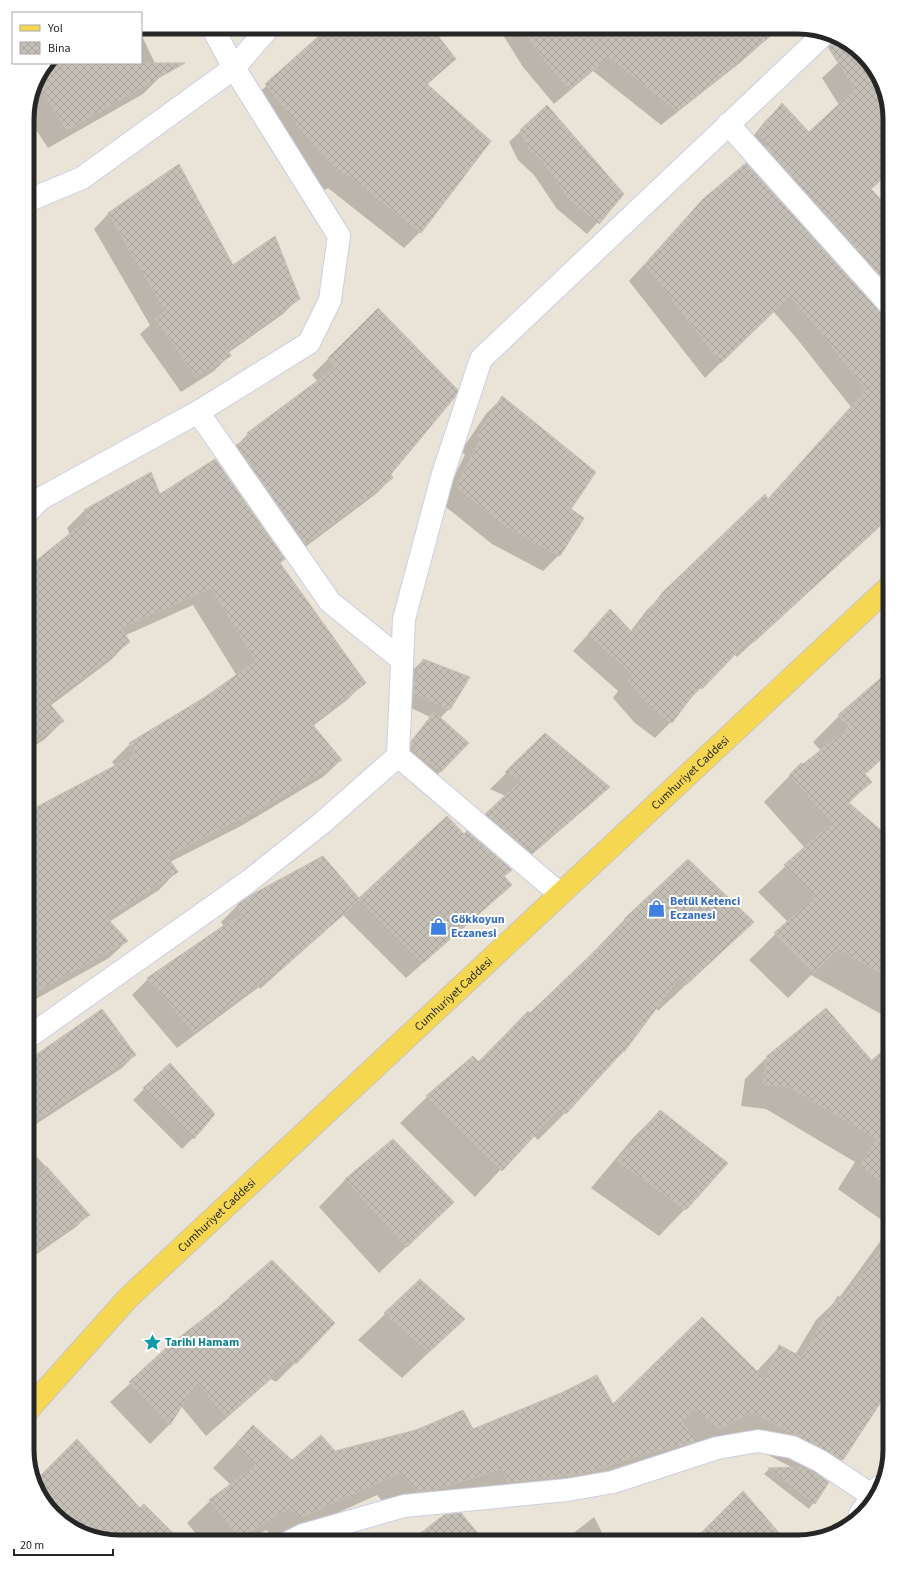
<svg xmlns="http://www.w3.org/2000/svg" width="917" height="1569" font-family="'Source Sans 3',sans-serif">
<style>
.shadow{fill:#0003}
.building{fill:url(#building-cross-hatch);stroke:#c5bfb1}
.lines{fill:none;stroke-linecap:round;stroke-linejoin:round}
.minor-casing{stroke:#cccfe1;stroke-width:24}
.secondary-casing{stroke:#cccfe1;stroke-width:24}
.primary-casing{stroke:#c7c7c7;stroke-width:24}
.minor{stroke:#fff;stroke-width:22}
.secondary{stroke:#fff;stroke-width:22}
.primary{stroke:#f5d751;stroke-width:22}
.labels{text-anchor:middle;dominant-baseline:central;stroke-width:4;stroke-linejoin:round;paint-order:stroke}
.street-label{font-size:12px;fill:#262626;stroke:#fff}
.shop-label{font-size:12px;font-weight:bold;fill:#366cbe;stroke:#fff;text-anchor:start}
.culture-label{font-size:12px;font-weight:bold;fill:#0d838f;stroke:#fff;text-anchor:start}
.rim{fill:none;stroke:#262626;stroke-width:5}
</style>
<defs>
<pattern id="building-cross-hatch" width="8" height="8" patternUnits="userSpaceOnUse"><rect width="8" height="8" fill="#c5c0b7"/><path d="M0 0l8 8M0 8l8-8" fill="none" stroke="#a9a59d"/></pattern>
</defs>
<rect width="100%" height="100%" fill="#eae3d7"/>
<!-- shadow -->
<g class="shadow">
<path d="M 324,27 L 430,27 L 454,59 L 427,85 L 420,232 L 404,248 L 328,188 L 325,190 L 291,153 L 250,101 L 326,31 Z"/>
<path d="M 498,27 L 787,27 L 782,32 L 779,28 L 741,62 L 661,125 L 593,71 L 554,104 L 523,67 Z"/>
<path d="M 141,34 L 161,76 L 143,94 L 48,148 L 27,116 L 34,84 L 48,63 L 141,63 Z"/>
<path d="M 854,48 L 881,78 L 890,119 L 890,172 L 870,190 L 890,210 L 890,517 L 737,657 L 734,654 L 685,704 L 671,722 L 655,738 L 635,723 L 613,698 L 618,691 L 573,651 L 610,610 L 630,632 L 646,611 L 663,594 L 768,499 L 851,407 L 798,340 L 773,311 L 705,378 L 629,281 L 704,199 L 886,318 L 884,313 L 742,150 L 766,120 L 782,105 L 809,134 L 839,105 L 822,78 Z"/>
<path d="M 547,107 L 623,194 L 587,234 L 557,209 L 534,175 L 518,160 L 509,142 Z"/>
<path d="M 109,213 L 233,267 L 298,299 L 283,314 L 228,353 L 229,356 L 214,371 L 181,392 L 140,334 L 150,325 L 94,229 Z"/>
<path d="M 378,309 L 389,474 L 392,478 L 376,494 L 288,560 L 232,450 L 248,434 L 318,382 L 312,375 Z"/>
<path d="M 502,398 L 570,509 L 559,555 L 543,571 L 492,544 L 441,503 L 465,455 L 461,451 L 486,414 Z"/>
<path d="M 150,473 L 160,496 L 280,563 L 365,682 L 347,700 L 313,726 L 341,760 L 323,777 L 241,826 L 170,862 L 176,872 L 159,890 L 109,922 L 127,941 L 109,958 L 27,1004 L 27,813 L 115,766 L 112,762 L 130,744 L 206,698 L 237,676 L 193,605 L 124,636 L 128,642 L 111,660 L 50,706 L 63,721 L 45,739 L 27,751 L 27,569 L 70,535 L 67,528 L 84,511 Z"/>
<path d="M 423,660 L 449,709 L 440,718 L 441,771 L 430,782 L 400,755 L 430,717 L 403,704 L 412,671 Z"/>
<path d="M 879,681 L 890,692 L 890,752 L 864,775 L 870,782 L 848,804 L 890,916 L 890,1019 L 811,975 L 788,998 L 749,960 L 788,922 L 758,892 L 805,848 L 764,802 L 801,764 L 803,766 L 821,751 L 813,742 L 839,716 Z"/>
<path d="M 545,735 L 608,787 L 592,803 L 515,869 L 470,831 L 506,796 L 490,789 Z"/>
<path d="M 688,861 L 753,922 L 658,1011 L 656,1008 L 623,1052 L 565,1113 L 538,1140 L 533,1135 L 475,1197 L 400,1123 L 427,1097 L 473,1058 L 478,1062 L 528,1012 L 530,1014 L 599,948 L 598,947 L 624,920 Z"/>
<path d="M 511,870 L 503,877 L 511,885 L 406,978 L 343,915 L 260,989 L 259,987 L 177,1048 L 132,995 L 148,979 L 224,926 L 221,922 L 237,906 L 252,896 L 359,899 Z"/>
<path d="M 890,1043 L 890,1226 L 838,1189 L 855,1162 L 766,1109 L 741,1106 L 745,1079 L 768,1056 L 871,1061 Z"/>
<path d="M 135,1055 L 122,1068 L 27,1130 L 27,1062 Z"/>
<path d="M 144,1089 L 193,1138 L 182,1149 L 133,1100 Z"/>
<path d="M 660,1111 L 685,1209 L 659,1236 L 591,1188 L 633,1138 Z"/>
<path d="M 393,1141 L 453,1202 L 379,1273 L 319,1207 L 345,1180 Z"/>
<path d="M 27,1146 L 89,1214 L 76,1227 L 27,1261 Z"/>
<path d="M 890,1228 L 890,1387 L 842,1459 L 822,1479 L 828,1482 L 809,1509 L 764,1474 L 769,1469 L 793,1468 L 728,1434 L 675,1463 L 394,1514 L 377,1495 L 277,1540 L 266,1530 L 245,1542 L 203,1542 L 187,1523 L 210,1501 L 231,1485 L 213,1468 L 253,1426 L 292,1461 L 335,1452 L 612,1406 L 756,1372 L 780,1346 L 795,1355 L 816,1320 L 839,1298 Z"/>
<path d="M 420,1281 L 464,1319 L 402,1378 L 358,1340 Z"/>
<path d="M 230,1297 L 295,1363 L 276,1382 L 271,1379 L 206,1436 L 181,1406 L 169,1425 L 150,1444 L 110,1402 L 168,1348 Z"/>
<path d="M 36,1491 L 139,1510 L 113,1542 L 68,1526 Z"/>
<path d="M 594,1517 L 607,1542 L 562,1542 Z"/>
</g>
<!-- building -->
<g class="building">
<path d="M 329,27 L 431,27 L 456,59 L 427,84 L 491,141 L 421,233 L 344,172 L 342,175 L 307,137 L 265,84 Z"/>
<path d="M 522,27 L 589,27 L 600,44 L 615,27 L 782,27 L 677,111 L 609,57 L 569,90 L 538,52 Z"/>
<path d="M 836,38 L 849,43 L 881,78 L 890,119 L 890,172 L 871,189 L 890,209 L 890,286 L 765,146 L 767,144 L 757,133 L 782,103 L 809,132 L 855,89 L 828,47 Z"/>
<path d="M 48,63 L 185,63 L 67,130 L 36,81 Z"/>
<path d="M 547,105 L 624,194 L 599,224 L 568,198 L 545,164 L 529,149 L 520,130 Z"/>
<path d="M 746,163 L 881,313 L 890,317 L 890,517 L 754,642 L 750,639 L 702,689 L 699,687 L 672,723 L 651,708 L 628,681 L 633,675 L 588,634 L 610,609 L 633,633 L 662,593 L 765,494 L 768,499 L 866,390 L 814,324 L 790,296 L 721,363 L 645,264 L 703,199 Z"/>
<path d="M 179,164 L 233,265 L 275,236 L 300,299 L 228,350 L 231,356 L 196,377 L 155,318 L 166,312 L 108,213 Z"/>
<path d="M 378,308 L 458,390 L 455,397 L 391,474 L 393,478 L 305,544 L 236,445 L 250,437 L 247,433 L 336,367 L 328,358 Z"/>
<path d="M 502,396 L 596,472 L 571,509 L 584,518 L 560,556 L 508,528 L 456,487 L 481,438 L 477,435 Z"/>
<path d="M 215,459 L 285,559 L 280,563 L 366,683 L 312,724 L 342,760 L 259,809 L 167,856 L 178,872 L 107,918 L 128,941 L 27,997 L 27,812 L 135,755 L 129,743 L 205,697 L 256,661 L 211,588 L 121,628 L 130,642 L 49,703 L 64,721 L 27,747 L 27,568 L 88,519 L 84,510 L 151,472 L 160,494 Z"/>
<path d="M 423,659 L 470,677 L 450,710 L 413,693 L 414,682 Z"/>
<path d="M 890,670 L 890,751 L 865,774 L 872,782 L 848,802 L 890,838 L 890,978 L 838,949 L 814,973 L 774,933 L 815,897 L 784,865 L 826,828 L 835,825 L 789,775 L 801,763 L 803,764 L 850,727 L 838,715 Z"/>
<path d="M 434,712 L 469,743 L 441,772 L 411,748 L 411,742 Z"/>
<path d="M 545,733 L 610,787 L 532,853 L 485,814 L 522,780 L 505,772 Z"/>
<path d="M 447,816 L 464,834 L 467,831 L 512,870 L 504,876 L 512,885 L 423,963 L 360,900 L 277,973 L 276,971 L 194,1032 L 147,978 L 223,926 L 242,915 L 237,905 L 251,895 L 323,856 L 359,898 Z"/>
<path d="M 688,859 L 754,922 L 686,985 L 679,978 L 624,1052 L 623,1051 L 566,1114 L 560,1108 L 502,1171 L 426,1096 L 473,1056 L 479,1062 L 528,1011 L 530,1013 L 626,921 L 624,919 Z"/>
<path d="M 826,1008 L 873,1062 L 890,1041 L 890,1187 L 860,1166 L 877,1139 L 789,1087 L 763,1084 L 767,1056 Z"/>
<path d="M 102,1009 L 136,1055 L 27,1126 L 27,1061 Z"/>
<path d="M 170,1063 L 215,1114 L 194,1139 L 143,1088 Z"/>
<path d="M 660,1110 L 728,1163 L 686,1210 L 617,1161 Z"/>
<path d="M 393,1139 L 454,1202 L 407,1247 L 345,1179 Z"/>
<path d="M 46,1166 L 90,1215 L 27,1258 L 27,1191 Z"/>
<path d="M 890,1237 L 890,1388 L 843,1460 L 752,1412 L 720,1429 L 694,1409 L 682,1422 L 698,1441 L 645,1454 L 582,1474 L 508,1482 L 502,1469 L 434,1490 L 417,1492 L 400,1473 L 300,1518 L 289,1508 L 240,1537 L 209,1500 L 256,1465 L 235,1445 L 253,1425 L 292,1460 L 321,1435 L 335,1451 L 416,1430 L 463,1410 L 473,1429 L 561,1393 L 597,1375 L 613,1404 L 702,1317 L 765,1379 L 779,1345 L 802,1357 L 838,1296 L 842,1299 Z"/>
<path d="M 272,1260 L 335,1323 L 296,1364 L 291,1360 L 226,1417 L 197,1382 L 170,1425 L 129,1382 L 167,1347 L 230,1298 L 229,1297 Z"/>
<path d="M 420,1279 L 465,1319 L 429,1352 L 384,1313 Z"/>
<path d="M 77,1439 L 140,1508 L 144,1504 L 182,1542 L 113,1542 L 68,1526 L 36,1491 L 34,1482 Z"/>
<path d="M 803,1467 L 829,1482 L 815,1504 L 768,1468 Z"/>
<path d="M 743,1491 L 787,1542 L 692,1542 Z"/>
<path d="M 461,1513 L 485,1542 L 409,1542 L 444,1515 Z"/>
</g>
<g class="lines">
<defs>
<g id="minor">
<path d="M 728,124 L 890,305"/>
<path d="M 27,201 L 82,178 L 234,68 L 269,27"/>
<path d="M 198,412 L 330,602 L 402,660"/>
<path d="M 27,513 L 40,499 L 198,412 L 309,343 L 330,300 L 339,236 L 234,68 L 212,27"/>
<path d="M 560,894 L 398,756 L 404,619 L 442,477 L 481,359 L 824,34"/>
<path d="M 27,1038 L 249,881 L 322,823 L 398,756"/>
<path d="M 289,1542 L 303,1535 L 404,1506 L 567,1490 L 613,1482 L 717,1448 L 758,1441 L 792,1447 L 820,1461 L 873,1496"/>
</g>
<path id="secondary" d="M 860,1514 L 879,1487"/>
<g id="primary">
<path id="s1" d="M 27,1411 L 128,1298 L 890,586"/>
</g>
</defs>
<!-- minor casing -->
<use href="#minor" class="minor-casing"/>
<!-- secondary casing -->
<use href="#secondary" class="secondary-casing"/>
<!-- primary casing -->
<use href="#primary" class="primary-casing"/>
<!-- minor -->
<use href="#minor" class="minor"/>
<!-- secondary -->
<use href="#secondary" class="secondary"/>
<!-- primary -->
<use href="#primary" class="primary"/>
</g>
<!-- icons -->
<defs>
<symbol id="shop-bare" viewBox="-9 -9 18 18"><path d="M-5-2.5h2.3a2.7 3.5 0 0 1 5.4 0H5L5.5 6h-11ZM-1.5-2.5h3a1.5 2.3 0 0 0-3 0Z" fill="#3f7fe0" stroke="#fff" stroke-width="2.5" paint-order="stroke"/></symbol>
<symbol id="sight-bare" viewBox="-9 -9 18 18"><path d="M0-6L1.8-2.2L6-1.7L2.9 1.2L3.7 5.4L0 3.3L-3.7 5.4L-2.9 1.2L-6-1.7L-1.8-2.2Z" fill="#0f9aa8" stroke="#fff" stroke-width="2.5" paint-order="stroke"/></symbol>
</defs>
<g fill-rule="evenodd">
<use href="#shop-bare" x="644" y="896" width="25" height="25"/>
<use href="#shop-bare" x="426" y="914" width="25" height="25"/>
<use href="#sight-bare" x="140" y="1330" width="25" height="25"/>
</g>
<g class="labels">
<!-- street labels -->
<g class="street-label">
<text stroke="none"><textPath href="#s1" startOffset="921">Cumhuriyet Caddesi</textPath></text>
<text stroke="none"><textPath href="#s1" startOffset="597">Cumhuriyet Caddesi</textPath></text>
<text stroke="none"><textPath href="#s1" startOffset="273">Cumhuriyet Caddesi</textPath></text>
</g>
<!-- shop labels -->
<g class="shop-label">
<text x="670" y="901">Betül Ketenci<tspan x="670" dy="14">Eczanesi</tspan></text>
<text x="451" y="919">Gökkoyun<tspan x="451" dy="14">Eczanesi</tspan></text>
</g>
<!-- culture labels -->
<g class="culture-label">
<text x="165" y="1342">Tarihi Hamam</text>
</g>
</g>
<!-- crop -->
<path d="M0 0H917V1569H0ZM119 34H798A85 85 0 0 1 883 119V1450A85 85 0 0 1 798 1535H119A85 85 0 0 1 34 1450V119A85 85 0 0 1 119 34Z" fill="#fff" fill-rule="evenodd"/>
<path class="rim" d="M119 34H798A85 85 0 0 1 883 119V1450A85 85 0 0 1 798 1535H119A85 85 0 0 1 34 1450V119A85 85 0 0 1 119 34Z"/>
<!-- legend -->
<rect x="12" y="12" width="130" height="52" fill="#ffffff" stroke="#a8a8a8"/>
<rect x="20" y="25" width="20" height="6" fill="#f5d751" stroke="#a8a8a8"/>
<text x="48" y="32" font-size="12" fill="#262626">Yol</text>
<rect x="20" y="42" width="20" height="12" fill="url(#building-cross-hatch)" stroke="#a8a8a8"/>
<text x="48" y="52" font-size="12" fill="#262626">Bina</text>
<!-- scale -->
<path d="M14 1549v6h99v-6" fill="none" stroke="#262626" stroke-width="2"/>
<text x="20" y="1549" font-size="12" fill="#262626" stroke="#ffffff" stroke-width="3" paint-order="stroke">20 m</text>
</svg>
